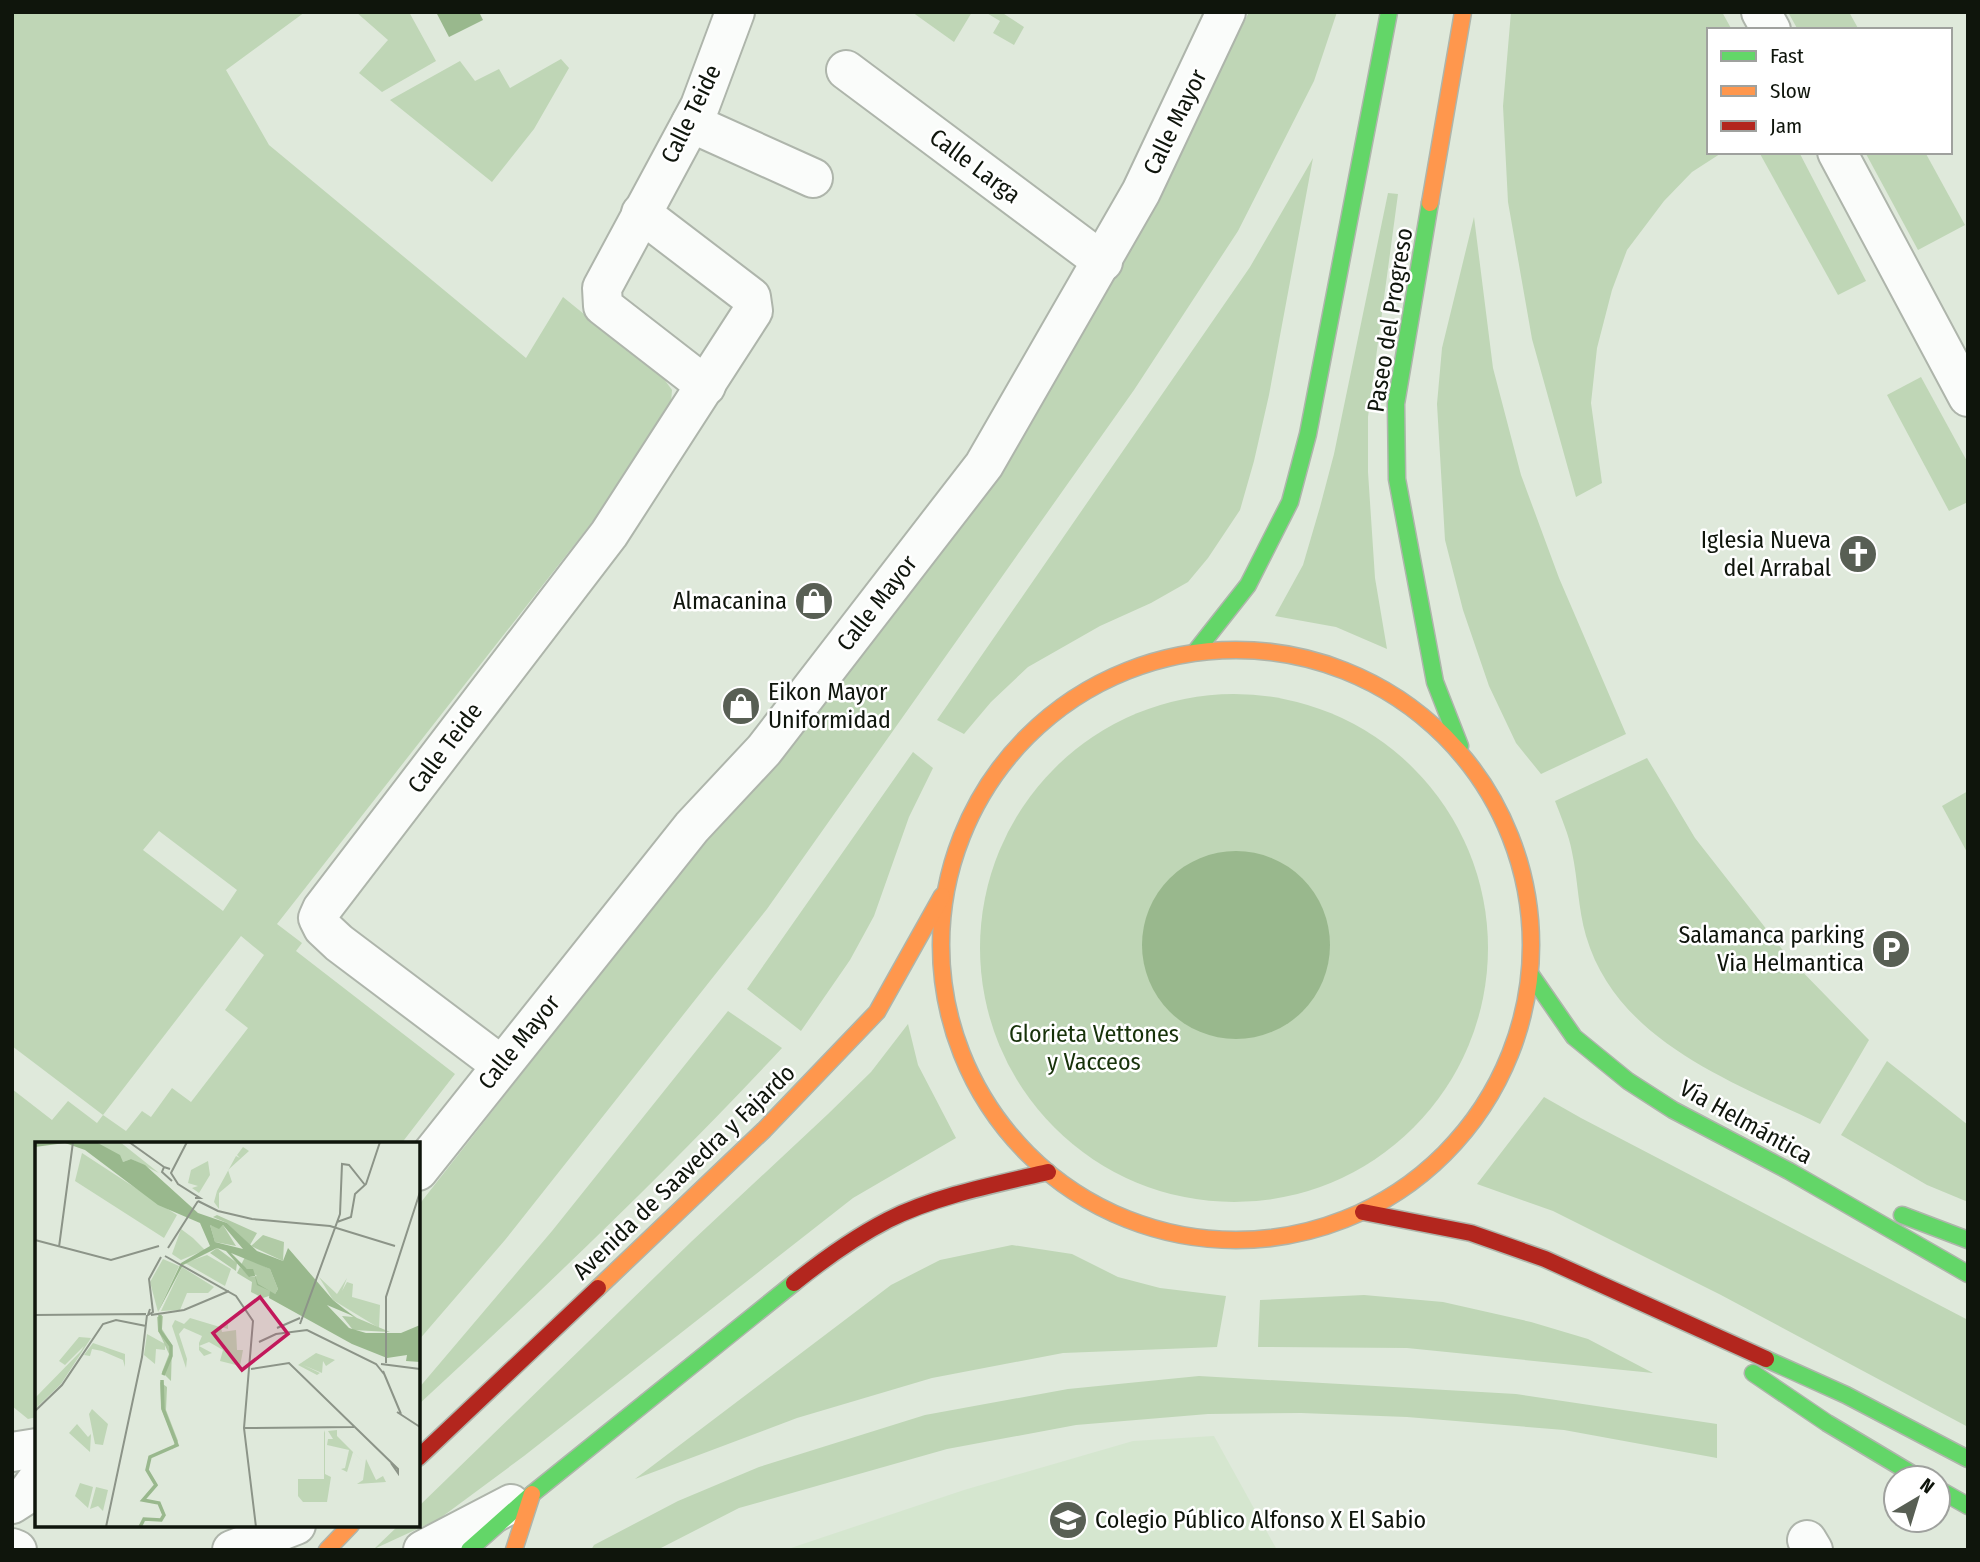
<svg xmlns="http://www.w3.org/2000/svg" width="1980" height="1562" font-family="'Fira Sans Condensed',sans-serif">
<style>
.built{fill:#d5e6cf}
.green{fill:#bfd6b6;fill-rule:evenodd}
.water{fill:#99b88d}
.lines{fill:none;stroke-linecap:round;stroke-linejoin:round}
.street-casing{stroke:#aeb5ab;stroke-width:42}
.fast-casing{stroke:#aeb5ab;stroke-width:19}
.slow-casing{stroke:#aeb5ab;stroke-width:19}
.jam-casing{stroke:#aeb5ab;stroke-width:19}
.street{stroke:#fafcfa;stroke-width:38}
.fast{stroke:#63d668;stroke-width:16}
.slow{stroke:#ff974d;stroke-width:16}
.jam{stroke:#b3261e;stroke-width:16}
.labels{text-anchor:middle;dominant-baseline:central;stroke-width:5;stroke-linejoin:round;paint-order:stroke}
.street-label{font-size:24px;fill:#0f150c;stroke:#fff}
.poi-label{font-size:24px;fill:#0f150c;stroke:#fff;text-anchor:end}
.park-label{font-size:24px;fill:#17320a;stroke:#fff}
.inset-river{fill:none;stroke:#99b88d;stroke-width:3.5}
.inset-road{fill:none;stroke:#8c9488;stroke-width:2}
.view{fill:#c2185b;fill-opacity:0.15;stroke:#c2185b;stroke-width:3.5}
.inset-edge{fill:none;stroke:#0f150c;stroke-width:3.5}
</style>
<rect width="100%" height="100%" fill="#dfe9db"/>
<!-- built -->
<path class="built" d="M 1214,1436 L 1277,1550 L 785,1550 L 964,1490 L 1133,1441 Z"/>
<!-- green -->
<g class="green">
<path d="M 12,12 L 305,12 L 226,70 L 269,145 L 526,358 L 563,297 L 664,379 L 672,390 L 671,402 L 604,507 L 277,924 L 302,943 L 296,951 L 455,1074 L 401,1144 L 37,1144 L 37,1417 L 28,1419 L 12,1406 L 12,1089 L 52,1120 L 68,1101 L 97,1123 L 103,1115 L 12,1046 ZM 159,831 L 237,890 L 223,911 L 143,850 ZM 241,936 L 264,955 L 225,1010 L 248,1028 L 191,1102 L 172,1088 L 151,1117 L 142,1111 L 126,1131 L 103,1115 Z"/>
<path d="M 356,12 L 409,12 L 436,61 L 382,92 L 359,73 L 388,40 Z"/>
<path d="M 912,12 L 972,12 L 954,42 Z"/>
<path d="M 985,12 L 1001,12 L 1024,27 L 1014,45 L 993,33 L 1000,21 Z"/>
<path d="M 1249,12 L 1337,12 L 1314,81 L 1238,231 L 1134,390 L 767,909 L 505,1240 L 418,1341 L 418,1206 L 695,853 L 1156,199 Z"/>
<path d="M 1511,12 L 1722,12 L 1732,30 L 1709,30 L 1709,152 L 1723,152 L 1692,172 L 1664,201 L 1627,250 L 1612,290 L 1597,348 L 1591,403 L 1602,483 L 1576,497 L 1532,339 L 1508,202 L 1503,106 Z"/>
<path d="M 1788,12 L 1849,12 L 1859,30 L 1798,30 Z"/>
<path d="M 561,59 L 569,68 L 534,129 L 492,182 L 390,100 L 460,61 L 475,81 L 499,69 L 510,88 Z"/>
<path d="M 1759,152 L 1799,152 L 1866,281 L 1838,295 Z"/>
<path d="M 1865,152 L 1925,152 L 1965,225 L 1918,250 Z"/>
<path d="M 1313,158 L 1269,395 L 1254,461 L 1240,510 L 1208,558 L 1188,582 L 1151,603 L 1100,626 L 1028,667 L 991,702 L 964,734 L 937,720 L 1250,267 Z"/>
<path d="M 1388,193 L 1398,194 L 1368,417 L 1368,472 L 1375,578 L 1387,649 L 1336,627 L 1275,616 L 1303,565 L 1320,507 L 1334,454 Z"/>
<path d="M 1474,217 L 1493,368 L 1521,475 L 1559,578 L 1626,734 L 1541,774 L 1516,743 L 1489,686 L 1463,610 L 1445,540 L 1437,404 L 1442,348 Z"/>
<path d="M 1921,377 L 1968,463 L 1968,502 L 1949,511 L 1887,395 Z"/>
<circle cx="1234" cy="948" r="254"/>
<path d="M 913,752 L 933,768 L 909,817 L 874,916 L 850,960 L 801,1031 L 747,989 Z"/>
<path d="M 1647,758 L 1695,838 L 1789,958 L 1869,1040 L 1820,1124 C 1731,1081 1617,1041 1586,936 C 1578,908 1578,880 1572,852 C 1569,835 1561,817 1555,801 Z"/>
<path d="M 1968,791 L 1968,854 L 1942,806 Z"/>
<path d="M 728,1011 L 782,1048 C 666,1172 543,1290 418,1405 L 418,1389 L 552,1231 Z"/>
<path d="M 908,1024 L 918,1065 L 956,1138 L 853,1198 L 524,1456 L 439,1519 L 374,1549 L 399,1525 L 418,1525 L 418,1507 L 692,1241 L 828,1114 L 871,1072 Z"/>
<path d="M 1887,1061 L 1968,1125 L 1968,1202 L 1927,1185 L 1841,1135 Z"/>
<path d="M 1544,1097 L 1581,1118 L 1968,1320 L 1968,1427 L 1721,1295 L 1553,1211 L 1477,1184 Z"/>
<path d="M 1012,1245 L 1072,1254 L 1118,1277 L 1160,1288 L 1226,1296 L 1217,1347 L 1063,1353 L 932,1378 L 797,1418 L 635,1479 L 891,1285 L 940,1260 Z"/>
<path d="M 1364,1295 L 1443,1302 L 1531,1322 L 1588,1339 L 1653,1373 L 1407,1348 L 1258,1347 L 1260,1300 Z"/>
<path d="M 1199,1376 L 1516,1394 L 1717,1424 L 1717,1458 L 1564,1430 L 1407,1417 L 1301,1413 L 1208,1414 L 1076,1425 L 947,1449 L 739,1508 L 657,1550 L 591,1550 L 594,1545 L 678,1501 L 759,1467 L 925,1415 L 1068,1389 Z"/>
</g>
<!-- water -->
<g class="water">
<path d="M 436,12 L 479,12 L 483,20 L 449,37 Z"/>
<circle cx="1236" cy="945" r="94"/>
</g>
<g class="lines">
<defs>
<g id="street">
<path d="M 1761,12 L 1771,30"/>
<path d="M 846,70 L 1103,262"/>
<path d="M 691,123 L 813,178"/>
<path d="M 1837,152 L 1968,397"/>
<path d="M 706,386 L 603,306 L 602,288 L 700,106 L 735,12"/>
<path d="M 501,1065 L 339,943 L 323,928 L 318,918 L 322,909 L 609,534 L 753,311 L 751,297 L 641,213"/>
<path d="M 418,1171 L 692,827 L 764,750 L 984,465 L 1141,192 L 1226,12"/>
<path d="M 12,1452 L 37,1448"/>
<path d="M 12,1504 L 26,1495 L 37,1480"/>
<path d="M 1807,1540 L 1813,1550"/>
<path d="M 12,1548 L 17,1550"/>
<path d="M 232,1550 L 296,1525"/>
<path d="M 423,1550 L 511,1504"/>
</g>
<g id="fast">
<path d="M 1430,203 L 1396,404 L 1397,479 L 1435,682 L 1460,746"/>
<path d="M 1196,651 L 1248,585 L 1290,502 L 1308,434 L 1389,12"/>
<path d="M 1531,975 L 1574,1037 L 1628,1081 L 1673,1110 L 1789,1171 L 1968,1274"/>
<path d="M 1902,1215 L 1968,1240"/>
<path d="M 1766,1359 L 1846,1395 L 1968,1459"/>
<path d="M 1753,1373 L 1827,1423 L 1919,1478"/>
<path d="M 1938,1489 L 1968,1506"/>
<path d="M 469,1550 L 532,1494 L 794,1283"/>
</g>
<g id="slow">
<path d="M 1430,203 L 1463,12"/>
<circle cx="1236" cy="945" r="295"/>
<path d="M 598,1288 L 764,1130 L 877,1012 L 942,896"/>
<path d="M 327,1550 L 351,1525"/>
<path d="M 514,1550 L 532,1494"/>
</g>
<g id="jam">
<path d="M 1363,1212 L 1471,1233 L 1545,1259 L 1766,1359"/>
<path d="M 794,1283 C 824,1259 855,1237 888,1220 C 935,1196 997,1184 1048,1172"/>
<path d="M 418,1458 L 598,1288"/>
</g>
</defs>
<!-- street casing -->
<use href="#street" class="street-casing"/>
<!-- fast casing -->
<use href="#fast" class="fast-casing"/>
<!-- slow casing -->
<use href="#slow" class="slow-casing"/>
<!-- jam casing -->
<use href="#jam" class="jam-casing"/>
<!-- street -->
<use href="#street" class="street"/>
<!-- fast -->
<use href="#fast" class="fast"/>
<!-- slow -->
<use href="#slow" class="slow"/>
<!-- jam -->
<use href="#jam" class="jam"/>
</g>
<!-- icons -->
<defs>
<symbol id="church-disc" viewBox="-11 -11 22 22"><circle r="9.5" fill="#585f54" stroke="#fff"/><path d="M-1.2-6h2.4v3.5h3.3v2.4h-3.3V6h-2.4V-.1h-3.3v-2.4h3.3Z" fill="#fff"/></symbol>
<symbol id="shop-disc" viewBox="-11 -11 22 22"><circle r="9.5" fill="#585f54" stroke="#fff"/><path d="M-5-2.5h2.3a2.7 3.5 0 0 1 5.4 0H5L5.5 6h-11ZM-1.5-2.5h3a1.5 2.3 0 0 0-3 0Z" fill="#fff"/></symbol>
<symbol id="parking-disc" viewBox="-11 -11 22 22"><circle r="9.5" fill="#585f54" stroke="#fff"/><path d="M-3.5-5.5H1a3.5 3.5 0 0 1 0 7H-1V5.5H-3.5ZM-1-3.4V-.6H.8a1.4 1.4 0 0 0 0-2.8Z" fill="#fff"/></symbol>
<symbol id="school-disc" viewBox="-11 -11 22 22"><circle r="9.5" fill="#585f54" stroke="#fff"/><path d="M0-5L7-2L0 1L-7-2ZM-4 1L0 2.5L4 1V4Q0 6-4 4Z" fill="#fff"/></symbol>
</defs>
<g fill-rule="evenodd">
<use href="#church-disc" x="1836" y="532" width="44" height="44"/>
<use href="#shop-disc" x="792" y="579" width="44" height="44"/>
<use href="#shop-disc" x="719" y="684" width="44" height="44"/>
<use href="#parking-disc" x="1869" y="927" width="44" height="44"/>
<use href="#school-disc" x="1046" y="1498" width="44" height="44"/>
</g>
<g class="labels">
<!-- street labels -->
<g class="street-label">
<text transform="translate(691 114) rotate(-64)">Calle Teide</text>
<text transform="translate(1175 122) rotate(-64)">Calle Mayor</text>
<text transform="translate(975 166) rotate(37)">Calle Larga</text>
<text transform="translate(1390 320) rotate(-81)">Paseo del Progreso</text>
<text transform="translate(877 603) rotate(-52)">Calle Mayor</text>
<text transform="translate(445 748) rotate(-53)">Calle Teide</text>
<text transform="translate(519 1042) rotate(-51)">Calle Mayor</text>
<text transform="translate(1746 1122) rotate(29)">Vía Helmántica</text>
<text transform="translate(684 1172) rotate(-44)">Avenida de Saavedra y Fajardo</text>
</g>
<!-- poi labels -->
<g class="poi-label">
<text x="1831" y="540">Iglesia Nueva<tspan x="1831" dy="28">del Arrabal</tspan></text>
<text x="787" y="601">Almacanina</text>
<text x="768" y="692" text-anchor="start">Eikon Mayor<tspan x="768" dy="28">Uniformidad</tspan></text>
<text x="1864" y="935">Salamanca parking<tspan x="1864" dy="28">Via Helmantica</tspan></text>
<text x="1095" y="1520" text-anchor="start">Colegio Público Alfonso X El Sabio</text>
</g>
<!-- park labels -->
<g class="park-label">
<text x="1094" y="1034">Glorieta Vettones<tspan x="1094" dy="28">y Vacceos</tspan></text>
</g>
</g>
<!-- overview -->
<g transform="translate(35 1142)">
<rect width="385" height="385" fill="#dfe9db"/>
<path d="M 61,0 L 85,0 L 124,31 L 96,17 L 88,20 ZM 208,5 L 214,9 L 193,28 L 197,40 L 184,51 L 184,67 L 179,60 L 182,49 L 201,14 L 205,16 L 202,13 ZM 47,11 L 142,73 L 129,96 L 40,39 ZM 173,19 L 175,33 L 164,51 L 157,46 L 163,44 L 153,41 L 156,28 ZM 146,87 L 158,96 L 170,108 L 146,118 L 137,112 ZM 172,113 L 196,127 L 190,144 L 150,121 ZM 128,117 L 144,124 L 123,170 L 115,140 ZM 147,125 L 179,145 L 173,151 L 152,151 L 145,168 L 126,169 ZM 284,135 L 302,152 L 312,136 L 307,149 L 312,140 L 318,142 L 317,155 L 345,163 L 344,186 L 298,158 ZM 155,176 L 185,185 L 193,182 L 193,187 L 186,185 L 187,190 L 201,188 L 202,208 L 208,208 L 205,224 L 185,219 L 188,208 L 174,200 L 164,204 L 177,211 L 169,214 L 164,208 L 164,201 L 167,194 L 149,186 L 144,192 L 152,217 L 151,226 L 137,184 L 140,178 L 149,182 ZM 112,192 L 130,202 L 130,208 L 121,207 L 120,222 L 109,213 ZM 44,195 L 56,196 L 26,242 L 0,267 L 0,256 L 46,209 L 49,204 L 30,223 L 24,219 ZM 58,201 L 90,212 L 90,225 L 88,218 L 67,209 L 57,207 L 55,214 L 49,213 ZM 281,211 L 300,218 L 291,224 L 288,219 L 287,231 L 268,223 L 285,231 L 282,233 L 263,223 ZM 57,267 L 73,282 L 68,303 L 60,302 L 54,272 ZM 42,282 L 53,295 L 56,292 L 55,310 L 34,291 ZM 289,288 L 290,291 L 290,332 L 296,335 L 292,360 L 268,360 L 263,354 L 263,337 L 289,337 ZM 302,288 L 302,294 L 327,319 L 318,310 L 312,330 L 306,327 L 310,326 L 314,308 L 292,303 L 293,297 L 298,297 L 293,289 ZM 331,317 L 341,338 L 348,334 L 351,340 L 322,342 L 328,338 ZM 45,341 L 58,345 L 53,366 L 40,354 ZM 61,345 L 73,348 L 68,369 L 63,364 L 55,367 Z" fill="#bfd6b6"/>
<path d="M 182,73 L 222,91 L 215,103 L 192,81 L 178,75 ZM 175,83 L 184,86 L 188,83 L 201,104 L 180,100 ZM 228,93 L 249,100 L 248,119 L 216,104 ZM 182,106 L 202,121 L 201,129 L 175,111 ZM 210,115 L 235,127 L 243,147 L 240,152 L 228,156 L 216,150 L 217,140 L 202,131 L 205,125 L 215,135 L 222,134 L 206,123 ZM 309,167 L 322,176 L 355,190 L 318,188 L 307,174 L 318,175 ZM 128,174 L 127,187 L 137,203 L 136,239 L 127,230 L 134,212 L 123,188 L 122,175 ZM 125,240 L 132,245 L 131,268 L 143,299 L 137,308 L 140,300 L 126,266 Z" fill="#b1cba6"/>
<path d="M 0,0 L 61,0 L 85,13 L 88,20 L 96,17 L 110,23 L 163,71 L 192,81 L 222,109 L 248,119 L 253,106 L 298,158 L 318,174 L 292,163 L 314,186 L 331,191 L 366,191 L 385,183 L 385,220 L 371,219 L 372,213 L 352,216 L 317,202 L 234,156 L 235,149 L 222,143 L 220,134 L 214,135 L 191,109 L 182,106 L 148,123 L 123,170 L 146,121 L 175,104 L 165,81 L 123,63 L 50,8 L 30,1 L 0,5 ZM 175,83 L 184,87 L 188,83 L 208,107 L 180,100 ZM 196,111 L 235,127 L 243,147 L 240,152 L 223,142 L 218,127 L 212,127 Z" fill="#99b88d" fill-rule="evenodd"/>
<path class="inset-river" d="M 125,173 L 125,189 L 136,204 L 136,214 L 128,233M 105,385 L 109,377 L 126,378 L 129,373 L 124,361 L 108,358 L 121,343 L 112,328 L 115,315 L 142,303 L 128,267 L 127,238"/>
<path class="inset-road" d="M 94,0 L 129,25M 152,0 L 136,31 L 143,42 L 165,56 L 160,56M 135,27 L 129,25 L 127,30 L 137,39M 163,59 L 183,69 L 217,77 L 295,84 L 360,104M 302,80 L 316,75 L 320,52 L 331,42 L 345,0M 0,98 L 76,118 L 124,104M 24,105 L 38,0M 133,106 L 163,59M 130,114 L 201,154 L 218,179 L 209,286 L 221,385M 115,167 L 113,173 L 118,170 L 114,137 L 126,115M 0,173 L 111,172M 116,173 L 149,168 L 194,149M 265,182 L 305,72 L 307,22 L 314,23 L 330,43M 242,186 L 265,176M 224,200 L 241,192 L 272,188 L 341,222 L 349,232M 351,221 L 351,155 L 385,50M 346,222 L 385,227M 216,227 L 254,221 L 363,327 L 363,331 L 356,321M 348,229 L 366,272M 0,269 L 27,243 L 68,182 L 81,178 L 111,184M 362,270 L 385,285M 209,286 L 319,285M 71,385 L 107,215 L 112,173"/>
<path class="view" d="M 225,155 L 253,192 L 207,228 L 178,191 Z"/>
<rect width="385" height="385" class="inset-edge"/>
</g>
<!-- border -->
<rect width="1980" height="1562" fill="none" stroke="#0f150c" stroke-width="28"/>
<!-- legend -->
<rect x="1707" y="28" width="245" height="126" fill="#ffffff" stroke="#9fa19e" stroke-width="2"/>
<rect x="1721" y="51" width="35" height="10" fill="#63d668" stroke="#9fa19e" stroke-width="2"/>
<text x="1770" y="63" font-size="21" fill="#0f150c">Fast</text>
<rect x="1721" y="86" width="35" height="10" fill="#ff974d" stroke="#9fa19e" stroke-width="2"/>
<text x="1770" y="98" font-size="21" fill="#0f150c">Slow</text>
<rect x="1721" y="121" width="35" height="10" fill="#b3261e" stroke="#9fa19e" stroke-width="2"/>
<text x="1770" y="133" font-size="21" fill="#0f150c">Jam</text>
<!-- north arrow -->
<g transform="translate(1917 1499) rotate(38)"><circle r="33" fill="#ffffff" stroke="#9fa19e" stroke-width="2"/>
<path d="M0-5L12 26L0 18L-12 26Z" fill="#585f54"/>
<text y="-10" font-size="19" font-weight="bold" text-anchor="middle" fill="#0f150c">N</text>
</g>
</svg>
